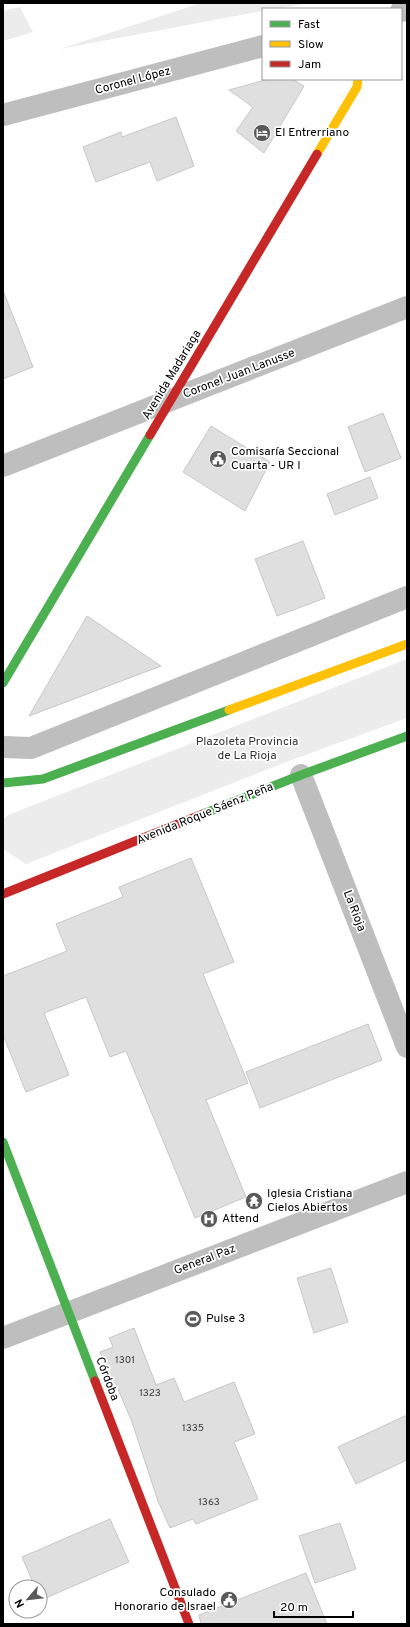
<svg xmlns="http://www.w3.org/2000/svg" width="410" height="1627" font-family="Overpass,sans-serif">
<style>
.green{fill:#ececec}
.building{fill:#dfdfdf;stroke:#c7c7c7}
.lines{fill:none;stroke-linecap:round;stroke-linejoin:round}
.street{stroke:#bebebe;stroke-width:22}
.fast{stroke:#4caf50;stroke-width:9}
.slow{stroke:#ffc107;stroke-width:9}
.jam{stroke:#c62828;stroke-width:9}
.labels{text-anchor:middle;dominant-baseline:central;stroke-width:3.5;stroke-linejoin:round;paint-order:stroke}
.number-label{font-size:10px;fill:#383838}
.street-label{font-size:12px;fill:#000;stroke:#fff}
.poi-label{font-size:12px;fill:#000;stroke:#fff;text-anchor:start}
.park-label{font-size:12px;fill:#333;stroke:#fff}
</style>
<rect width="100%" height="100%" fill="#fff"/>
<!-- green -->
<g class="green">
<path d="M 201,3 L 309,3 L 276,9 L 263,9 L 263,11 L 60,49 Z"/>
<path d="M 20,7 L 33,32 L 3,41 L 3,11 Z"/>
<path d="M 407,659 L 407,718 L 289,761 L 26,864 L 3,849 L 3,820 L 8,815 Z"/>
</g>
<!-- building -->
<g class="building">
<path d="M 269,79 L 292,79 L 304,86 L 264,153 L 236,131 L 253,107 L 229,90 Z"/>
<path d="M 176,117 L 194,166 L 157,181 L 150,162 L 96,182 L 83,147 L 121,132 L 122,137 Z"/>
<path d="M 3,293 L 4,293 L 33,367 L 3,379 Z"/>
<path d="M 383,413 L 401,458 L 365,472 L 348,427 Z"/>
<path d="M 211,426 L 270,462 L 245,511 L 183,472 Z"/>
<path d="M 370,477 L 378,498 L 335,515 L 327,494 Z"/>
<path d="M 303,541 L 325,598 L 277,616 L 255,559 Z"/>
<path d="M 87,616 L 161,666 L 29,716 Z"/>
<path d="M 191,858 L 234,962 L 203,974 L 248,1083 L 206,1100 L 246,1197 L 195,1218 L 126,1051 L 110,1057 L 86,997 L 44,1013 L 69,1075 L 26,1092 L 3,1035 L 3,976 L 67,951 L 56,924 L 123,897 L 119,887 Z"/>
<path d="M 368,1024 L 382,1060 L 260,1108 L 246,1072 Z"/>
<path d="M 331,1268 L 348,1322 L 314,1333 L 297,1278 Z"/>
<path d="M 134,1328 L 156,1385 L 174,1378 L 184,1402 L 234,1382 L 255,1434 L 234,1442 L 258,1499 L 196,1524 L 193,1519 L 170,1528 L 158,1501 L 132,1422 L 115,1382 L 112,1383 L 100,1352 L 113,1347 L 109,1338 Z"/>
<path d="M 407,1415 L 407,1460 L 356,1484 L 338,1447 Z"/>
<path d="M 110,1519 L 129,1562 L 41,1600 L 40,1587 L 35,1587 L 22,1557 Z"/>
<path d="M 340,1523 L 356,1569 L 315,1583 L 299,1536 Z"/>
<path d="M 306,1573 L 327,1624 L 201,1624 L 199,1615 Z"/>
</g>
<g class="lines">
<!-- street -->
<g class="street">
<path d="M 401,11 L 407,10"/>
<path d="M 3,115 L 263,46"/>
<path d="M 3,466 L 407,307"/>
<path d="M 3,747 L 31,748 L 407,597"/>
<path d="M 301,775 L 407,1047"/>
<path d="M 3,1338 L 407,1182"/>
</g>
<!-- fast -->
<g class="fast">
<path d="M 3,683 L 150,435"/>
<path d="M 3,783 L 43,779 L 229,710"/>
<path d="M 203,814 L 301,775 L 407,736"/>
<path d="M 3,1142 L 95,1381"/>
</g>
<!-- slow -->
<g class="slow">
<path d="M 317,154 L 357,87 L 358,79"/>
<path d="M 229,710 L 407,644"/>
</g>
<!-- jam -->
<g class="jam">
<path d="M 150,435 L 317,154"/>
<path d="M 3,894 L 203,814"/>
<path d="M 95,1381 L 189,1624"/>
</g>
</g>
<!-- icons -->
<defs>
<symbol id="hotel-disc" viewBox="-11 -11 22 22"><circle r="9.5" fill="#595959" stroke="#fff"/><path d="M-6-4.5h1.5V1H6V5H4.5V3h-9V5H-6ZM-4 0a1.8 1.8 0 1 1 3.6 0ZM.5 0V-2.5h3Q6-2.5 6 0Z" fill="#fff"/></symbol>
<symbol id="civic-disc" viewBox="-11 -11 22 22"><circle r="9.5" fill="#595959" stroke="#fff"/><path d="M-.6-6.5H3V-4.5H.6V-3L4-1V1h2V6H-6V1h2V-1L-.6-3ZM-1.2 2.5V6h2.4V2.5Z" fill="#fff"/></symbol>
<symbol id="temple-disc" viewBox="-11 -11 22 22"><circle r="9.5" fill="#595959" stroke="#fff"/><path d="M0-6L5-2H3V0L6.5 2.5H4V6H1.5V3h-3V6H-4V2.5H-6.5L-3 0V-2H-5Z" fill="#fff"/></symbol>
<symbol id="hospital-disc" viewBox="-11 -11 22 22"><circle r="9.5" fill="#595959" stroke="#fff"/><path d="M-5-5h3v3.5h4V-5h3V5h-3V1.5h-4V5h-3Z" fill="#fff"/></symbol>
<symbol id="stadium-disc" viewBox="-11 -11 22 22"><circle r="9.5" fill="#595959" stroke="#fff"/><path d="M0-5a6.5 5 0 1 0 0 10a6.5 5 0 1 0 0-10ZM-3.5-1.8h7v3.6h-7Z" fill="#fff"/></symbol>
</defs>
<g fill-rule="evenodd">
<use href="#hotel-disc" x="252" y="123" width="20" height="20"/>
<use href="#civic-disc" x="208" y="449" width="20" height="20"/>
<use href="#temple-disc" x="244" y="1191" width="20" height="20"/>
<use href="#hospital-disc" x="199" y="1209" width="20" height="20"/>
<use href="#stadium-disc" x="183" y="1309" width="20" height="20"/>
<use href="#civic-disc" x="219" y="1590" width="20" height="20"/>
</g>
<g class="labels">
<!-- number labels -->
<g class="number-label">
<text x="125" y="1360">1301</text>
<text x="150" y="1393">1323</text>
<text x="193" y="1428">1335</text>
<text x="209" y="1502">1363</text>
</g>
<!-- street labels -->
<g class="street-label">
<text transform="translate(133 81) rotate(-15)">Coronel López</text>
<text transform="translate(239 374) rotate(-21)">Coronel Juan Lanusse</text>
<text transform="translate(172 375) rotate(-59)">Avenida Madariaga</text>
<text transform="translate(205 814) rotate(-22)">Avenida Roque Sáenz Peña</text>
<text transform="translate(354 911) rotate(69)">La Rioja</text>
<text transform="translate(205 1260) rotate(-21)">General Paz</text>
<text transform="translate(107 1379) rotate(69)">Córdoba</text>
</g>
<!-- poi labels -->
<g class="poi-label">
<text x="275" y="133">El Entrerriano</text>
<text x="231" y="452">Comisaría Seccional<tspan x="231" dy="14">Cuarta - UR I</tspan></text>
<text x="267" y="1194">Iglesia Cristiana<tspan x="267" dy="14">Cielos Abiertos</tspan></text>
<text x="222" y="1219">Attend</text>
<text x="206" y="1319">Pulse 3</text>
<text x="216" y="1593" text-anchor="end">Consulado<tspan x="216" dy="14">Honorario de Israel</tspan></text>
</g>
<!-- park labels -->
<g class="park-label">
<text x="247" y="742">Plazoleta Provincia<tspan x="247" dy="14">de La Rioja</tspan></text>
</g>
</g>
<!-- border -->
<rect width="410" height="1627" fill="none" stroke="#000000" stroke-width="8"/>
<!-- legend -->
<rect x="262" y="8" width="140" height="72" fill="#ffffff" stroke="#999999"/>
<rect x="270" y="21" width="20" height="6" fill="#4caf50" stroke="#999999"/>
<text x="298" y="28" font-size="12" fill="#000000">Fast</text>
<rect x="270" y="41" width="20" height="6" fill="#ffc107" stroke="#999999"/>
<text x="298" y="48" font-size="12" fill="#000000">Slow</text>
<rect x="270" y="61" width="20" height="6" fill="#c62828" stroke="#999999"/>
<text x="298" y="68" font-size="12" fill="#000000">Jam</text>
<!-- north arrow -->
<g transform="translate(28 1599) rotate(242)"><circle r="19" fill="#ffffff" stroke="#999999"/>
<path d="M0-3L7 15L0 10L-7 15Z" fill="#595959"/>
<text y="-6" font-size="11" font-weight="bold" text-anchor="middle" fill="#000000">N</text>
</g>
<!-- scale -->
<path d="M274 1611v6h79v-6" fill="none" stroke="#000000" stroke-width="2"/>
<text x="280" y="1611" font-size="12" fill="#000000" stroke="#ffffff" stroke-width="3" paint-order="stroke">20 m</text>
</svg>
